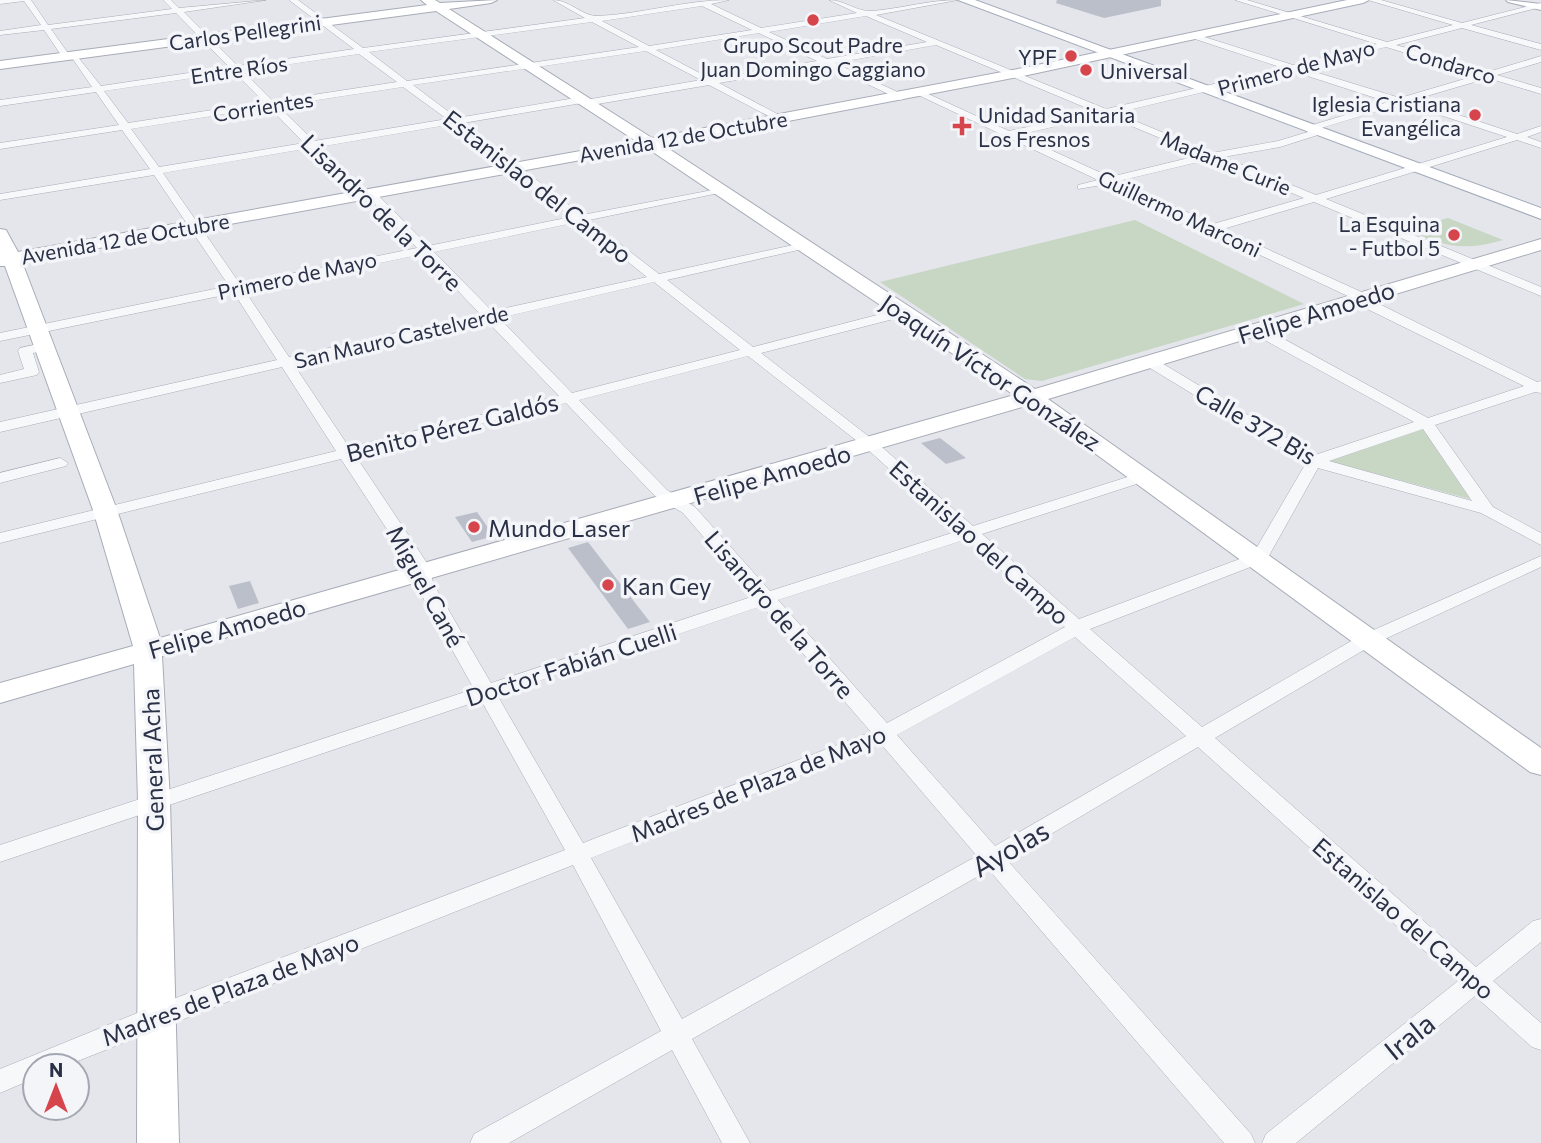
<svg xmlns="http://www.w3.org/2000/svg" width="1541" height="1143" viewBox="0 0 1541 1143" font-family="Commissioner,sans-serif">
<rect width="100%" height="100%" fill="#e4e6ec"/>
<path fill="#c7d7c4" d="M 1448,218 L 1503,240 C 1462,252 1444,246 1404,230 Z
M 1135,220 L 1304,304 L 1042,381 L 1025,379 L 880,282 Z
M 1423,429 L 1470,499 L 1329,461 Z"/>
<path fill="#babfca" d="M 1057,0 L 1161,0 L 1161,6 L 1104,18 L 1056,3 Z
M 940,438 L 966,458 L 946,464 L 921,443 Z
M 477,512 L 494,536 L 472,542 L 455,517 Z
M 588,542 L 650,622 L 628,629 L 568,548 Z
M 250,581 L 259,603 L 238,609 L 229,586 Z"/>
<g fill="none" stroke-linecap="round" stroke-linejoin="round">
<defs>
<path id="street" d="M 0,0 L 31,0 L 48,25 L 172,9 L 163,0 L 171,0 L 179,8 L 266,0 L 184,12 L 238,66 L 354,49 L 289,0 L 298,0 L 363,48 L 585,18 L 553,0 C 570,0 583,17 598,16 C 642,14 685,0 729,0 L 711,4 L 761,28 L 857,13 L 829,0 C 844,0 857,12 871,11 C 900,9 928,0 958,0 L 876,15 L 1106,109 L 1283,68 L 1195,39 L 1198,35 L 1293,65 L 1377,44 L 1235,0 L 1247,0 L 1387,42 L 1453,25 L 1368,0 L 1381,0 L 1462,23 L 1541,3 L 1541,7 L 1471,25 L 1541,44 L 1541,50 L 1462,28 L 1396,45 L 1488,72 L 1541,56 L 1541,62 L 1497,75 L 1541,88 L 1541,94 L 1488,78 L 1413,100 L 1517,134 L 1541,126 L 1541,132 L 1527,137 L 1541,142 L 1541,148 L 1517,140 L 1326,199 L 1541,287 L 1541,296 L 1314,202 L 1223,229 L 1368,295 L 1369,299 L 1537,382 L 1541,381 L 1541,393 L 1535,392 L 1435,425 L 1493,507 L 1541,533 L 1541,545 L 1481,513 L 1318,468 L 1266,561 L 1090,629 L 1202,727 L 1360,636 L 1541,556 L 1541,567 L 1374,644 L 1215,738 L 1476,967 L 1533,921 L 1541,919 L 1541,942 L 1493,981 L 1541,1023 L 1541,1050 L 1532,1047 L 1475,996 L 1296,1143 L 1262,1143 L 1266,1134 L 1458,981 L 1198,747 L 1007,860 L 1251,1134 L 1255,1143 L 1224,1143 L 989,870 L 692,1039 L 750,1143 L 722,1143 L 672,1050 L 509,1143 L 470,1143 L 474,1134 L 661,1031 L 573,865 L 65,1066 L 35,1066 L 35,1078 L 0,1093 L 0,1069 L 147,1009 L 565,850 L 481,700 L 0,862 L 0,845 L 474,689 L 416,585 L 409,563 L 341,459 L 0,543 L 0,533 L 336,451 L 282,367 L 0,432 L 0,422 L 277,360 L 234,293 L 0,341 L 0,333 L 229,286 L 154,175 L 0,200 L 0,194 L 150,169 L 122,130 L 0,149 L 0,143 L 119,125 L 96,92 L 0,106 L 0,100 L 92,87 L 70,55 L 74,52 L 101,86 L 229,67 L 176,13 L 51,29 L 70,56 L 63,58 L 44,30 L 0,35 L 0,31 L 41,25 L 24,1 L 0,4 ZM 702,6 L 752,30 L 649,46 L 602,21 ZM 866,16 L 927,42 L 827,59 L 769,32 ZM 592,22 L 639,47 L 407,81 L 369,52 ZM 759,33 L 817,61 L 711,79 L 656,50 ZM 936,45 L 1096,112 L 1009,131 L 924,92 L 916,94 L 1098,180 L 1078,185 L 1078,189 L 1108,184 L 1352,298 L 1353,302 L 1524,386 L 1428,418 L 1262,327 L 1252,327 L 1252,333 L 1414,422 L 1315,455 L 1155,359 L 1145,359 L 1145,365 L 1306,463 L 1253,554 L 1079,619 L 982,534 L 1149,480 L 1151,477 L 1149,474 L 1137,474 L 973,526 L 876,442 L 761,353 L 909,315 L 909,309 L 904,308 L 753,347 L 667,280 L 807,248 L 807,242 L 659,274 L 589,220 L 719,193 L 724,190 L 723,188 L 582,215 L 463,123 L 582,103 L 586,106 L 709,85 L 780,122 L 783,121 L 783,117 L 719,83 L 825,64 L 901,100 L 906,97 L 904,95 L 835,63 ZM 1386,47 L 1478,75 L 1400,98 L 1302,68 ZM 646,51 L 701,80 L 585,100 L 581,97 L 457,118 L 413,85 ZM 359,54 L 397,82 L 273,101 L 243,71 ZM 1292,71 L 1388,102 L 1306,127 L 1304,129 L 1308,132 L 1278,141 L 1212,153 L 1116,113 ZM 234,72 L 264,102 L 128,123 L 104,91 ZM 403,87 L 447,119 L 314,141 L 278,106 ZM 1401,104 L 1416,107 L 1507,137 L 1316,195 L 1223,157 L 1280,147 L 1321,134 L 1322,132 L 1318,129 ZM 269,107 L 304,143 L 159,167 L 131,129 ZM 1105,115 L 1201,155 L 1110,177 L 1018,135 ZM 453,124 L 571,217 L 428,246 L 378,195 L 361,188 L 319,147 ZM 310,148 L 353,192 L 370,199 L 417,248 L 240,284 L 163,173 ZM 1211,159 L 1304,198 L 1213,224 L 1119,181 ZM 578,222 L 647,277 L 492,311 L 434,252 ZM 423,254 L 480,314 L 289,357 L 245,291 ZM 654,282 L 740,350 L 572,393 L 499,318 ZM 487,321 L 559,396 L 349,447 L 294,365 ZM 748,356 L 866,448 L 958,531 L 770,591 L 695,507 L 667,490 L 579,400 ZM 566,403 L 655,496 L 683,513 L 754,596 L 491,683 L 434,585 L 427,563 L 355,455 ZM 1423,429 L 1472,501 L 1329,461 ZM 967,539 L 1065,627 L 887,723 L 778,600 ZM 762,606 L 871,732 L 583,843 L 497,695 ZM 1075,637 L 1186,736 L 995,846 L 897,735 ZM 881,744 L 977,856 L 682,1019 L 591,858 Z
M 43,343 L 48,344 L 48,350 L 33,353 L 39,372 L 37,375 L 0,383 L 0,375 L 24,369 L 18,351 L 20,348 Z
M 60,458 L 68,463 L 66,466 L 0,483 L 0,473 Z"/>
<path id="secondary" d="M 421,0 L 435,0 L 440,3 L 497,0 L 491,3 L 449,9 L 652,138 L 1023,68 L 1347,0 L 1369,0 L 1363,3 L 1023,76 L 663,145 L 1035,389 L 1541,239 L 1541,250 L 1048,399 L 1541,748 L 1541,775 L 1530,772 L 1029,405 L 162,656 L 170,801 L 179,1143 L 137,1143 L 138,801 L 134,664 L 0,703 L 0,683 L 133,646 L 93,510 L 5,266 L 0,266 L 0,229 L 6,230 L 18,252 L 636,141 L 436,11 L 0,69 L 0,61 L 427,5 ZM 647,148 L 1014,395 L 160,638 L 117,510 L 22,262 Z
M 1506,0 L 1541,4 L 1541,10 L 1508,2 Z"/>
<path id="primary" d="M 958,0 L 975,0 L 1541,208 L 1541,219 Z"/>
</defs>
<use href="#street" stroke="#a8acb7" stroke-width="1"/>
<use href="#secondary" stroke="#a8acb7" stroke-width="2"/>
<use href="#primary" stroke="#a2a9b9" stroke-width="2"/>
<use href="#street" fill="#f7f8fa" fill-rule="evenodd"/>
<use href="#secondary" fill="#fff" fill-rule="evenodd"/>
<use href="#primary" fill="#fff" fill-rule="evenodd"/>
</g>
<g fill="#d6444c" stroke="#f4f5f9" stroke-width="2.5">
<circle cx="813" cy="20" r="7"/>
<circle cx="1071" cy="56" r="7"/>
<circle cx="1086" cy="70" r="7"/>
<circle cx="1475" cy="115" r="7"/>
<path d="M958.5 115.5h7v7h7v7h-7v7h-7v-7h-7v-7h7z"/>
<circle cx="1454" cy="235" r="7"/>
<circle cx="474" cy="527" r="7"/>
<circle cx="608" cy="585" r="7"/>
</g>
<g text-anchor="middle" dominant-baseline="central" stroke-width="7" stroke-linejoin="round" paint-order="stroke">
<g font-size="21" fill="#2a3146" stroke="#f4f5f9">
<text transform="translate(245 32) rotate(-8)">Carlos Pellegrini</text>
<text transform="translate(1451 63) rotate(17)">Condarco</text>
<text transform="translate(1296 67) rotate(-15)">Primero de Mayo</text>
<text transform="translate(239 69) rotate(-8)">Entre Ríos</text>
<text transform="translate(263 106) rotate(-9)">Corrientes</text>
<text transform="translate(683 136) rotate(-10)">Avenida 12 de Octubre</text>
<text transform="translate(1226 162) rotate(22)">Madame Curie</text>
<text transform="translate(1180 213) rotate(25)">Guillermo Marconi</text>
<text transform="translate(125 238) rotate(-10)">Avenida 12 de Octubre</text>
<text transform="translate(297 275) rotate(-12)">Primero de Mayo</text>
<text transform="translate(401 336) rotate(-13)">San Mauro Castelverde</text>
</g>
<g font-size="21" fill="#2a3146" stroke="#f4f5f9" text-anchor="end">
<text x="813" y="44" text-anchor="middle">Grupo Scout Padre<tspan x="813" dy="24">Juan Domingo Caggiano</tspan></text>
<text x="1057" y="56">YPF</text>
<text x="1100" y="70" text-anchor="start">Universal</text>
<text x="1461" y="103">Iglesia Cristiana<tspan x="1461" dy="24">Evangélica</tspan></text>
<text x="978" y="114" text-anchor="start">Unidad Sanitaria<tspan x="978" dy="24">Los Fresnos</tspan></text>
<text x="1440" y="223">La Esquina<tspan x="1440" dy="24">- Futbol 5</tspan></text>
</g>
<g font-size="24" fill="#2a3146" stroke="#f4f5f9">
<text transform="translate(538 186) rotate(38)">Estanislao del Campo</text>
<text transform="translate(382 212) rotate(44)">Lisandro de la Torre</text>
<text transform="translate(1316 312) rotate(-17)">Felipe Amoedo</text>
<text transform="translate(991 372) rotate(34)">Joaquín Víctor González</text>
<text transform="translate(1256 424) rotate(30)">Calle 372 Bis</text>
<text transform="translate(452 427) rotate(-14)">Benito Pérez Galdós</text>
<text transform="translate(772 474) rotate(-16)">Felipe Amoedo</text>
<text transform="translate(980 542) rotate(42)">Estanislao del Campo</text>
<text transform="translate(426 586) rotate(61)">Miguel Cané</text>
<text transform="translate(780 614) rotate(49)">Lisandro de la Torre</text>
<text transform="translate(227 628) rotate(-16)">Felipe Amoedo</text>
<text transform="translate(571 664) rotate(-18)">Doctor Fabián Cuelli</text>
<text transform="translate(152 760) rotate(-92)">General Acha</text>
<text transform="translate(758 783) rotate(-22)">Madres de Plaza de Mayo</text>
<text transform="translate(1404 918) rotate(41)">Estanislao del Campo</text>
<text transform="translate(230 989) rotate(-21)">Madres de Plaza de Mayo</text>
</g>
<g font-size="24" fill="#2a3146" stroke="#f4f5f9" text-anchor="start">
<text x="488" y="527">Mundo Laser</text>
<text x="622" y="585">Kan Gey</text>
</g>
<g font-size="28" fill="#2a3146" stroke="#f4f5f9">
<text transform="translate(1010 848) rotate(-30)">Ayolas</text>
<text transform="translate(1409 1036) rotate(-39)">Irala</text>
</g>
</g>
<g transform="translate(56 1087)"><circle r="33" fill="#f4f5f9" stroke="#a3a7b1" stroke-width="2"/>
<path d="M0-5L12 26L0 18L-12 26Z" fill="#d6444c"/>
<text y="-10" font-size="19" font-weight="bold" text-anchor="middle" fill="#2a3146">N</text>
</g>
</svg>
